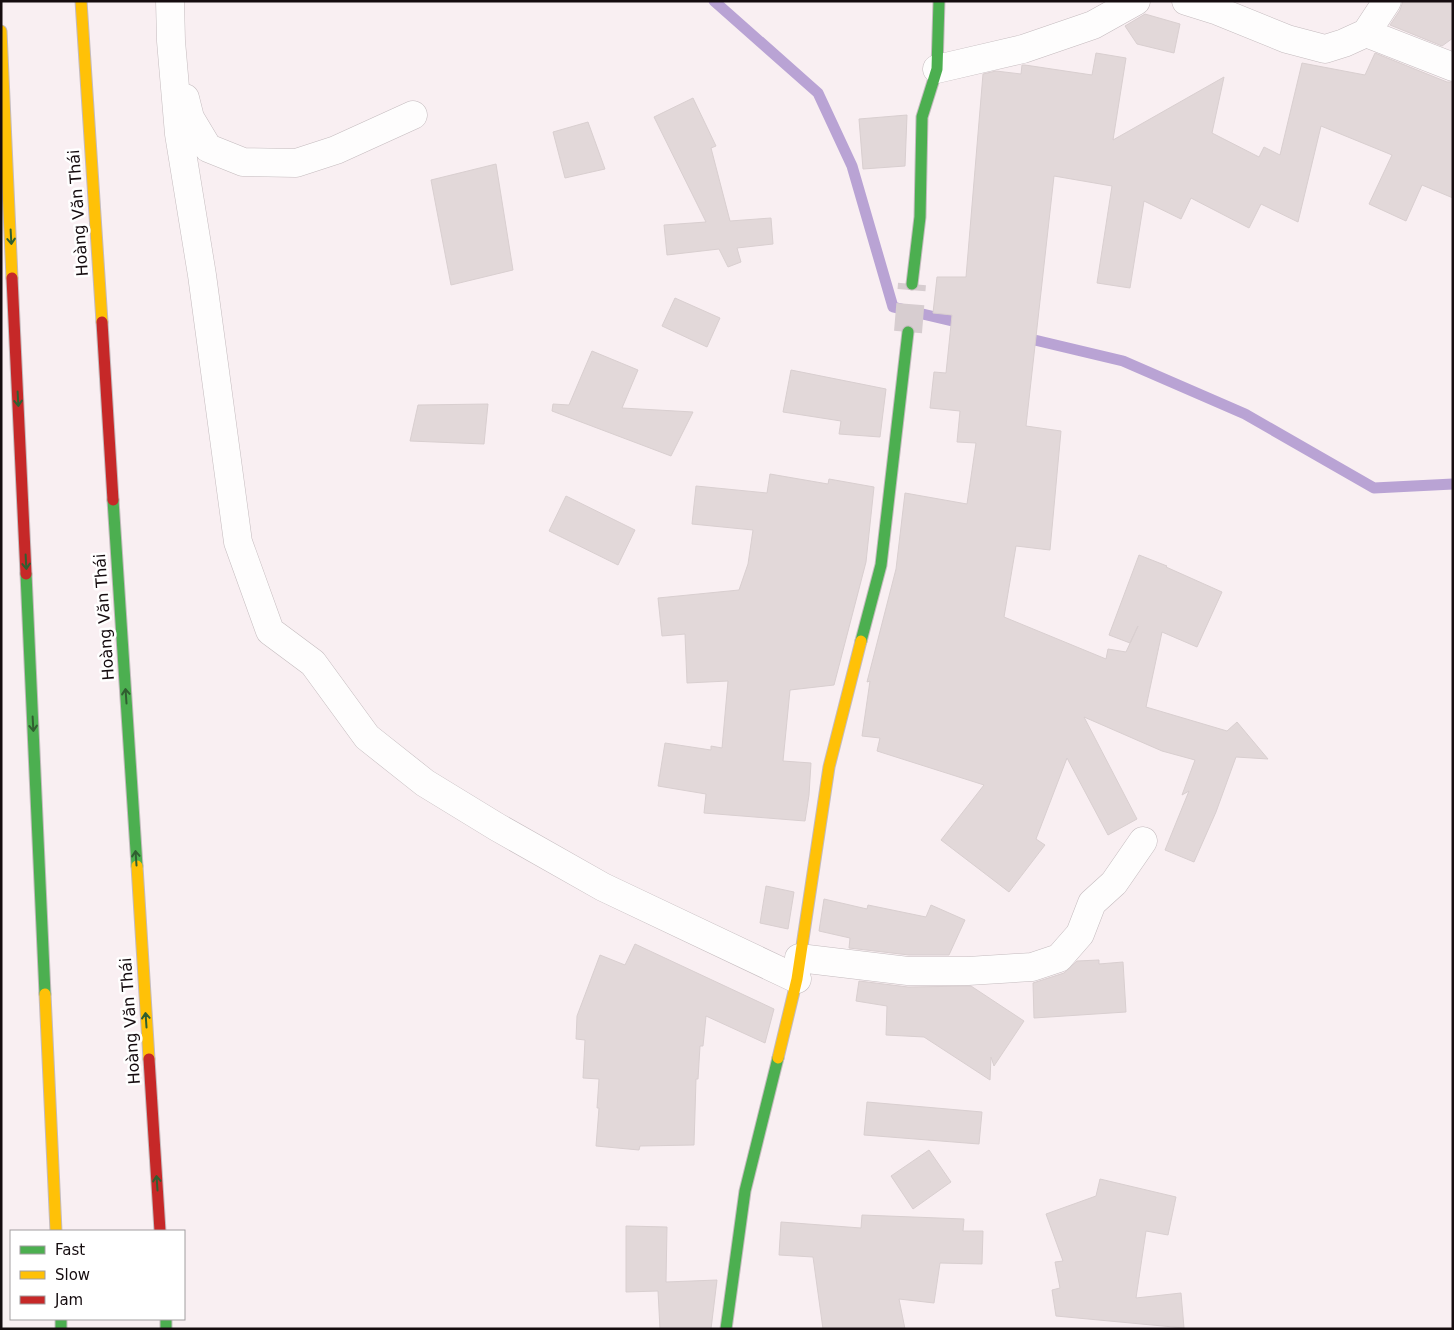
<svg xmlns="http://www.w3.org/2000/svg" width="1454" height="1330" viewBox="0 0 1454 1330" font-family="'DejaVu Sans',sans-serif">
<rect width="100%" height="100%" fill="#f9eff2"/>
<g fill="none" stroke-linecap="round" stroke-linejoin="round">
<path stroke="#b9a3d4" stroke-width="11" d="M 714,1 L 818,93 L 852,166 L 893,307 L 965,324
M 1022,337 L 1123,361 L 1245,414 L 1374,488 L 1453,484"/>
</g>
<path fill="#e2d8d9" stroke="#d9cfd0" d="M 1403,1 L 1453,1 L 1453,38 L 1442,46 L 1390,25 L 1400,10 Z
M 1145,14 L 1180,24 L 1174,53 L 1137,44 L 1125,26 Z
M 1096,53 L 1126,58 L 1113,140 L 1224,77 L 1212,133 L 1259,157 L 1264,147 L 1280,155 L 1302,63 L 1365,75 L 1375,53 L 1447,82 L 1453,82 L 1453,198 L 1422,185 L 1406,221 L 1369,204 L 1392,155 L 1321,126 L 1298,222 L 1261,204 L 1249,228 L 1191,198 L 1181,219 L 1144,201 L 1130,288 L 1097,283 L 1112,186 L 1054,176 L 1026,426 L 1061,431 L 1050,550 L 1016,546 L 1004,617 L 1106,659 L 1108,649 L 1126,652 L 1138,626 L 1130,643 L 1109,635 L 1139,555 L 1167,566 L 1166,567 L 1222,592 L 1197,647 L 1162,632 L 1146,707 L 1227,731 L 1237,722 L 1268,759 L 1236,757 L 1216,812 L 1194,862 L 1165,850 L 1189,791 L 1182,795 L 1195,760 L 1162,751 L 1084,717 L 1137,819 L 1108,835 L 1067,758 L 1036,839 L 1045,845 L 1009,892 L 941,840 L 984,785 L 877,751 L 880,738 L 862,736 L 870,681 L 867,682 L 896,569 L 905,493 L 967,504 L 976,443 L 957,442 L 960,411 L 930,408 L 934,372 L 946,373 L 952,315 L 933,313 L 937,277 L 966,277 L 983,74 L 996,71 L 1021,74 L 1022,65 L 1025,65 L 1092,75 Z
M 693,98 L 716,146 L 711,148 L 730,221 L 771,218 L 773,244 L 737,248 L 741,262 L 728,267 L 719,249 L 667,255 L 664,225 L 706,222 L 654,117 Z
M 907,115 L 905,166 L 863,169 L 859,119 Z
M 588,122 L 605,169 L 565,178 L 553,132 Z
M 496,164 L 513,270 L 451,285 L 431,180 Z
M 675,298 L 720,318 L 707,347 L 662,326 Z
M 592,351 L 638,370 L 622,408 L 693,412 L 671,456 L 552,411 L 553,404 L 569,405 Z
M 791,370 L 886,389 L 880,437 L 839,434 L 841,421 L 783,412 Z
M 488,404 L 484,444 L 410,441 L 418,405 Z
M 770,474 L 828,484 L 829,479 L 874,487 L 866,562 L 834,685 L 790,690 L 783,761 L 811,763 L 809,795 L 805,821 L 704,813 L 706,794 L 658,786 L 665,743 L 711,750 L 711,746 L 722,748 L 728,681 L 687,683 L 685,634 L 662,636 L 658,598 L 739,590 L 748,564 L 753,530 L 692,524 L 696,486 L 767,493 Z
M 566,496 L 635,530 L 618,565 L 549,531 Z
M 766,886 L 794,892 L 788,929 L 760,923 Z
M 824,899 L 867,909 L 868,905 L 926,917 L 931,905 L 965,920 L 949,955 L 909,955 L 849,948 L 850,938 L 819,931 Z
M 635,944 L 774,1009 L 765,1043 L 706,1016 L 703,1046 L 700,1046 L 698,1079 L 696,1079 L 694,1145 L 640,1146 L 639,1150 L 596,1146 L 599,1108 L 597,1108 L 599,1079 L 583,1078 L 585,1040 L 576,1039 L 577,1016 L 600,955 L 625,965 Z
M 1099,960 L 1099,964 L 1123,962 L 1126,1012 L 1034,1018 L 1033,983 L 1064,973 L 1077,961 Z
M 859,981 L 908,987 L 971,986 L 1024,1021 L 994,1066 L 991,1057 L 990,1080 L 924,1037 L 886,1035 L 887,1006 L 856,1001 Z
M 867,1102 L 982,1112 L 979,1144 L 864,1135 Z
M 929,1150 L 951,1182 L 913,1209 L 891,1176 Z
M 1100,1179 L 1176,1197 L 1168,1235 L 1146,1231 L 1136,1298 L 1181,1293 L 1184,1328 L 1056,1316 L 1052,1290 L 1060,1288 L 1055,1262 L 1063,1261 L 1046,1214 L 1096,1196 Z
M 862,1215 L 964,1219 L 963,1231 L 983,1231 L 982,1264 L 940,1263 L 934,1303 L 899,1299 L 905,1329 L 823,1329 L 813,1257 L 779,1255 L 781,1222 L 861,1228 Z
M 626,1226 L 667,1227 L 666,1282 L 717,1280 L 711,1329 L 660,1329 L 658,1291 L 626,1292 Z"/>
<g fill="none" stroke-linecap="round" stroke-linejoin="round">
<path stroke="#d7cdd0" stroke-width="28" stroke-dasharray="28 14" stroke-linecap="butt" d="M 908,332 L 912,284"/>
<defs>
<path id="street" d="M 170,1 L 171,41 L 179,134 L 202,275 L 238,542 L 270,631 L 313,663 L 367,737 L 425,783 L 497,827 L 603,887 L 797,979
M 1186,1 L 1218,11 L 1287,39 L 1325,49 L 1344,43 L 1366,33 L 1387,1
M 1366,33 L 1453,67
M 937,69 L 1023,49 L 1093,25 L 1136,1
M 185,98 L 190,118 L 208,148 L 243,162 L 296,163 L 336,150 L 413,115
M 799,958 L 908,971 L 968,971 L 1032,967 L 1059,958 L 1080,934 L 1092,903 L 1114,883 L 1143,841"/>
<path id="fast" d="M 912,284 L 920,217 L 922,117 L 937,69 L 939,1
M 113,500 L 137,866
M 26,574 L 45,994
M 861,641 L 881,565 L 908,332
M 61,1319 L 61,1329
M 166,1319 L 166,1329
M 726,1329 L 745,1191 L 778,1058"/>
<path id="slow" d="M 81,1 L 102,322
M 1,31 L 12,278
M 137,866 L 149,1059
M 45,994 L 56,1231
M 778,1058 L 797,979 L 829,767 L 861,641"/>
<path id="jam" d="M 12,278 L 26,574
M 102,322 L 113,500
M 149,1059 L 160,1231"/>
</defs>
<use href="#street" stroke="#c4bbbe" stroke-width="29"/>
<use href="#fast" stroke="#c4bbbe" stroke-width="13"/>
<use href="#slow" stroke="#c4bbbe" stroke-width="13"/>
<use href="#jam" stroke="#c4bbbe" stroke-width="13"/>
<use href="#street" stroke="#fefdfd" stroke-width="28"/>
<use href="#fast" stroke="#4caf50" stroke-width="11"/>
<use href="#slow" stroke="#ffc107" stroke-width="11"/>
<use href="#jam" stroke="#c62828" stroke-width="11"/>
</g>
<defs><path id="oneway-shaft" d="M-6 0H5M1.5-3L5.5 0L1.5 3" fill="none" stroke-width="1.6" stroke-linecap="round" stroke-linejoin="round" transform="scale(1.25)"/></defs>
<g stroke="#305e30">
<use href="#oneway-shaft" transform="translate(11 237) rotate(87)"/>
<use href="#oneway-shaft" transform="translate(18 399) rotate(87)"/>
<use href="#oneway-shaft" transform="translate(26 562) rotate(87)"/>
<use href="#oneway-shaft" transform="translate(126 696) rotate(-94)"/>
<use href="#oneway-shaft" transform="translate(33 724) rotate(87)"/>
<use href="#oneway-shaft" transform="translate(136 858) rotate(-94)"/>
<use href="#oneway-shaft" transform="translate(146 1020) rotate(-94)"/>
<use href="#oneway-shaft" transform="translate(157 1183) rotate(-94)"/>
</g>
<g text-anchor="middle" dominant-baseline="central" stroke-width="5" stroke-linejoin="round" paint-order="stroke">
<g font-size="16" fill="#150c0f" stroke="#fff">
<text transform="translate(78 213) rotate(-94)">Hoàng Văn Thái</text>
<text transform="translate(104 617) rotate(-94)">Hoàng Văn Thái</text>
<text transform="translate(130 1021) rotate(-94)">Hoàng Văn Thái</text>
</g>
</g>
<rect width="1454" height="1330" fill="none" stroke="#150c0f" stroke-width="5"/>
<rect x="10" y="1230" width="175" height="90" fill="#ffffff" stroke="#a19e9f"/>
<rect x="20" y="1246" width="25" height="8" fill="#4caf50" stroke="#a19e9f"/>
<text x="55" y="1255" font-size="15" fill="#150c0f">Fast</text>
<rect x="20" y="1271" width="25" height="8" fill="#ffc107" stroke="#a19e9f"/>
<text x="55" y="1280" font-size="15" fill="#150c0f">Slow</text>
<rect x="20" y="1296" width="25" height="8" fill="#c62828" stroke="#a19e9f"/>
<text x="55" y="1305" font-size="15" fill="#150c0f">Jam</text>
</svg>
